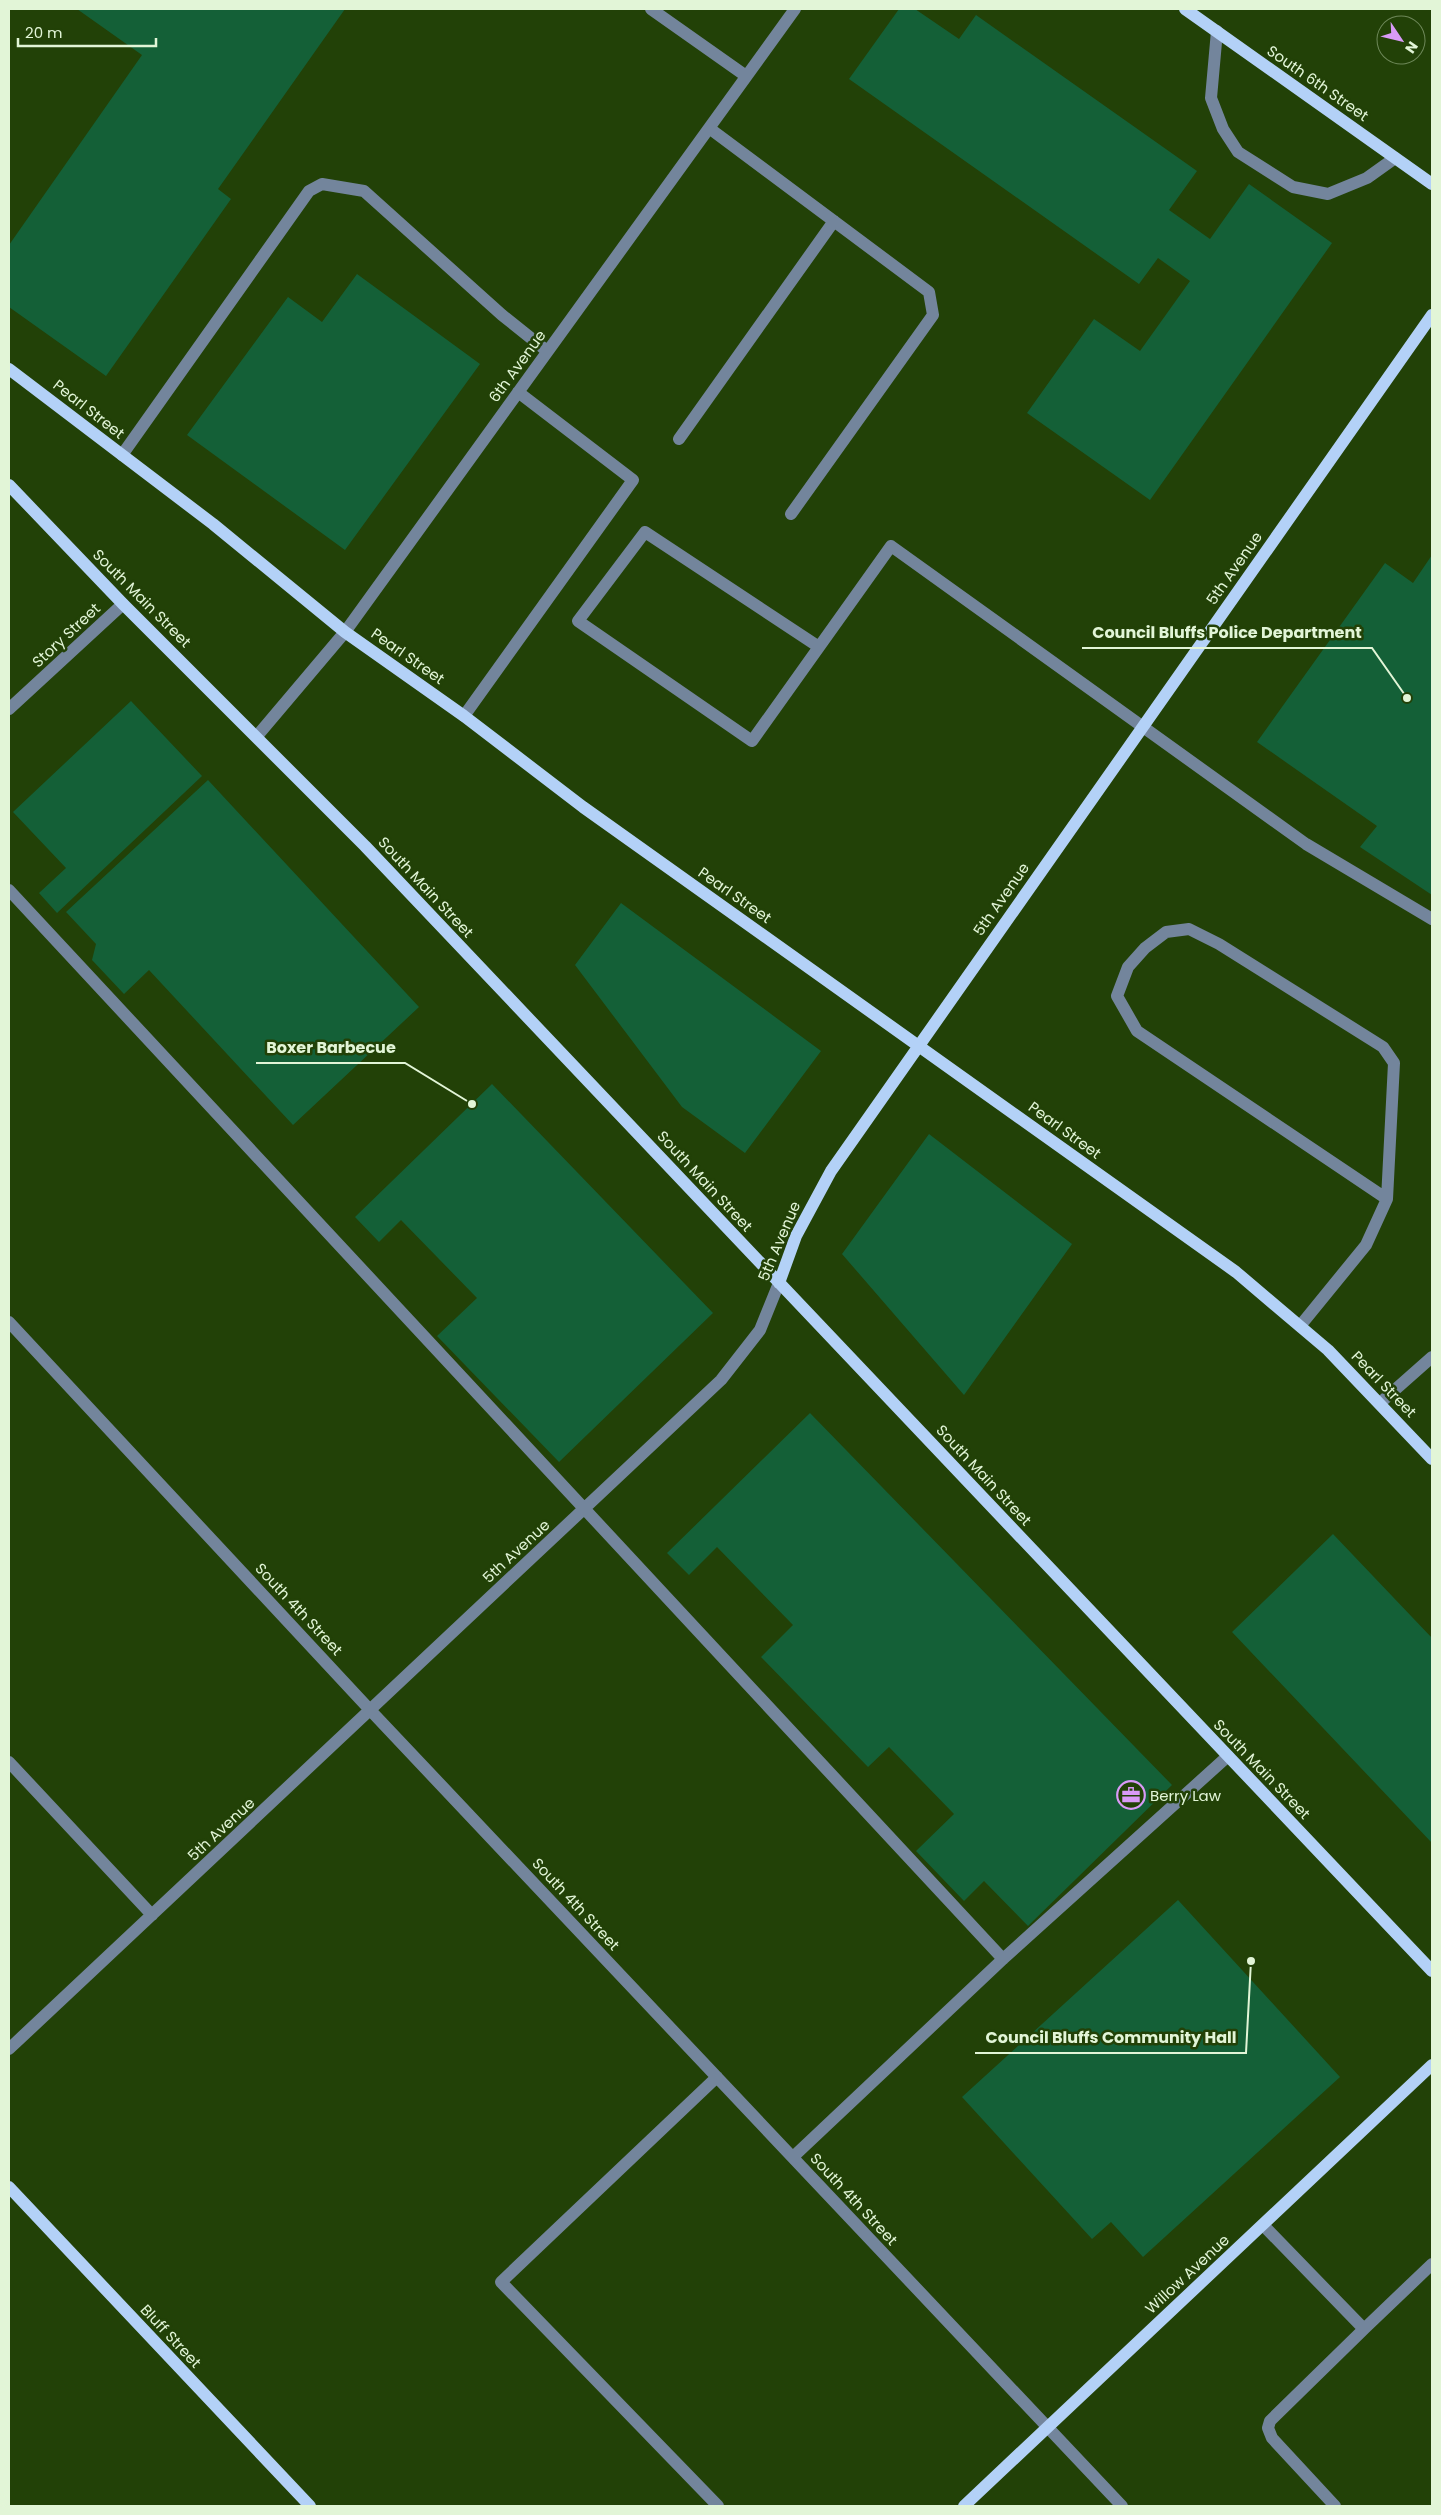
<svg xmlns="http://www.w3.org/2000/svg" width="1441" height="2515" viewBox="0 0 1441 2515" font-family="Poppins,sans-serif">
<rect width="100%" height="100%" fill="#224107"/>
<path fill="#146037" d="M 77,9 L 345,9 L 218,189 L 231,199 L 106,376 L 9,307 L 9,245 L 142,55 Z
M 899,9 L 915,9 L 959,39 L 976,15 L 1197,171 L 1169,210 L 1210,239 L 1249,184 L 1332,243 L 1150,500 L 1027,413 L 1094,319 L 1140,351 L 1190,281 L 1158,258 L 1139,284 L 849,79 Z
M 357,274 L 480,364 L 345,550 L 187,435 L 288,297 L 322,322 Z
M 1432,555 L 1432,895 L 1360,847 L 1377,826 L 1257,742 L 1385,563 L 1413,583 Z
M 131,701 L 202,776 L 57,913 L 39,893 L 66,868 L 13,812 Z
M 208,780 L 419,1007 L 293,1125 L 149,970 L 124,994 L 92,960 L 96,944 L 66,912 Z
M 621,903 L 821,1051 L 745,1153 L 682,1107 L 575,965 Z
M 492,1084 L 713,1313 L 559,1462 L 437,1336 L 477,1298 L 401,1220 L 379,1242 L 355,1217 Z
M 929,1134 L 1072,1244 L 964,1395 L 842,1254 Z
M 810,1413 L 1172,1785 L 1028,1926 L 984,1881 L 964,1901 L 916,1851 L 954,1814 L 889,1747 L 868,1767 L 761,1657 L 793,1625 L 717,1547 L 689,1575 L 667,1553 Z
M 1333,1534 L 1432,1638 L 1432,1843 L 1232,1632 Z
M 1178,1900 L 1340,2077 L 1143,2257 L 1111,2222 L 1092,2239 L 962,2097 Z"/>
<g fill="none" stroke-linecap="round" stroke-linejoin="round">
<path stroke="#73859c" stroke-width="12" d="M 651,9 L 746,76
M 1217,31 L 1211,98 L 1223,129 L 1238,152 L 1293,187 L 1328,194 L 1367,178 L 1395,158
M 709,128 L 929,292 L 933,315 L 791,514
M 679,439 L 834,221
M 122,455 L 309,191 L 322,184 L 364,191 L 502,315 L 547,351
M 819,647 L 645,532 L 578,621 L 752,741 L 891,546 L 1306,844 L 1432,919
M 9,709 L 123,604
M 464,716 L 633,480 L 518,392
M 257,736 L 345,632 L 795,9
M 9,890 L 1003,1959
M 9,1322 L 371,1711 L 1122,2506
M 1300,1326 L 1366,1245 L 1387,1199 L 1394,1063 L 1383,1047 L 1219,944 L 1189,929 L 1166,932 L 1145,948 L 1128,967 L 1117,996 L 1137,1031 L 1387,1199
M 1380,1403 L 1432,1357
M 9,1762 L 152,1915
M 9,2049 L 721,1380 L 760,1330 L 779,1283
M 717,2077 L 501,2282 L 718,2506
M 793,2157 L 1003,1959 L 1228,1756
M 1263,2225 L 1364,2329 L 1432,2264
M 1335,2506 L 1272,2438 L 1268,2428 L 1270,2421 L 1364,2329"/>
<path stroke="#b3d1f7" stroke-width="12" d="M 1185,9 L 1432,184
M 9,369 L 213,524 L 345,632 L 464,716 L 583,807 L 1236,1272 L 1328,1350 L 1432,1459
M 9,485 L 123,604 L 365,846 L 1432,1971
M 779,1283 L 796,1236 L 831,1171 L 1432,315
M 9,2187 L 310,2506
M 964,2506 L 1432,2065"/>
</g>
<defs>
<symbol id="office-ring" viewBox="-11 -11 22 22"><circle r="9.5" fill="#224107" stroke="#d99af7" stroke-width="1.5"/><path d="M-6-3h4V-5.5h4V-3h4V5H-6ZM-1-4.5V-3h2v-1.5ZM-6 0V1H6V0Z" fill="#d99af7"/></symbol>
</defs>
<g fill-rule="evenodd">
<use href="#office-ring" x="1115" y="1779" width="32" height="32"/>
</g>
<g text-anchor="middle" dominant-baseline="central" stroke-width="5" stroke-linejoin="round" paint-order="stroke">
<g font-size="15" fill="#e2f5d7" stroke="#224107">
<text transform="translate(1318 83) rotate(35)">South 6th Street</text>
<text transform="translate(517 366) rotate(-54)">6th Avenue</text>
<text transform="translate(89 409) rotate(38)">Pearl Street</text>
<text transform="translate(1234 568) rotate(-55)">5th Avenue</text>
<text transform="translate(142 598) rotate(45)">South Main Street</text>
<text transform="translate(66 635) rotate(-43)">Story Street</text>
<text transform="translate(408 656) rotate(35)">Pearl Street</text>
<text transform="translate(426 887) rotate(47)">South Main Street</text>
<text transform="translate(735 895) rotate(35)">Pearl Street</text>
<text transform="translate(1001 899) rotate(-55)">5th Avenue</text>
<text transform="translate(1065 1130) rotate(36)">Pearl Street</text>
<text transform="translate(705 1181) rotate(47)">South Main Street</text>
<text transform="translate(779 1241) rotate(-67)">5th Avenue</text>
<text transform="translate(1384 1384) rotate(46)">Pearl Street</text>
<text transform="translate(984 1475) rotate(47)">South Main Street</text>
<text transform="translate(516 1551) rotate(-43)">5th Avenue</text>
<text transform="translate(299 1609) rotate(47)">South 4th Street</text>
<text transform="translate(1262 1769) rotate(46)">South Main Street</text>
<text transform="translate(221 1829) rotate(-43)">5th Avenue</text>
<text transform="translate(576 1904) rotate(47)">South 4th Street</text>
<text transform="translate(854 2199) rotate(47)">South 4th Street</text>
<text transform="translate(1187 2274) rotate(-43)">Willow Avenue</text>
<text transform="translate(171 2336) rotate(47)">Bluff Street</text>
</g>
<g font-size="15" fill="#e2f5d7" stroke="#224107" text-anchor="start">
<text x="1150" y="1795">Berry Law</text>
</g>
</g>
<path fill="none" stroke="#e2f5d7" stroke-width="2" d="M1407 698L1372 648H1082M472 1104L405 1063H256M1251 1961L1246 2053H975"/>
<g fill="#e2f5d7" stroke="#224107" stroke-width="2">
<circle cx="1407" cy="698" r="5"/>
<circle cx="472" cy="1104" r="5"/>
<circle cx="1251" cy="1961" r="5"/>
</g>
<g font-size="16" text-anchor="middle" font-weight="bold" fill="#e2f5d7" stroke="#224107" stroke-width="5" stroke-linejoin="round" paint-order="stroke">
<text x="1227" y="638">Council Bluffs Police Department</text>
<text x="331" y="1053">Boxer Barbecue</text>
<text x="1111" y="2043">Council Bluffs Community Hall</text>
</g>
<rect width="1441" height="2515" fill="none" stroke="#e2f5d7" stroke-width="20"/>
<g transform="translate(1401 40) rotate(125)"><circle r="24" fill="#224107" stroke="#6f895a"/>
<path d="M0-4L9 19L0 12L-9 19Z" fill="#d99af7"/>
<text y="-8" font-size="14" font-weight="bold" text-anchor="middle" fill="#e2f5d7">N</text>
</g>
<path d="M18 38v8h138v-8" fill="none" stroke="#e2f5d7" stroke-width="2.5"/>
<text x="25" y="38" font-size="15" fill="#e2f5d7" stroke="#224107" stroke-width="4" paint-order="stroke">20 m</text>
</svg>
